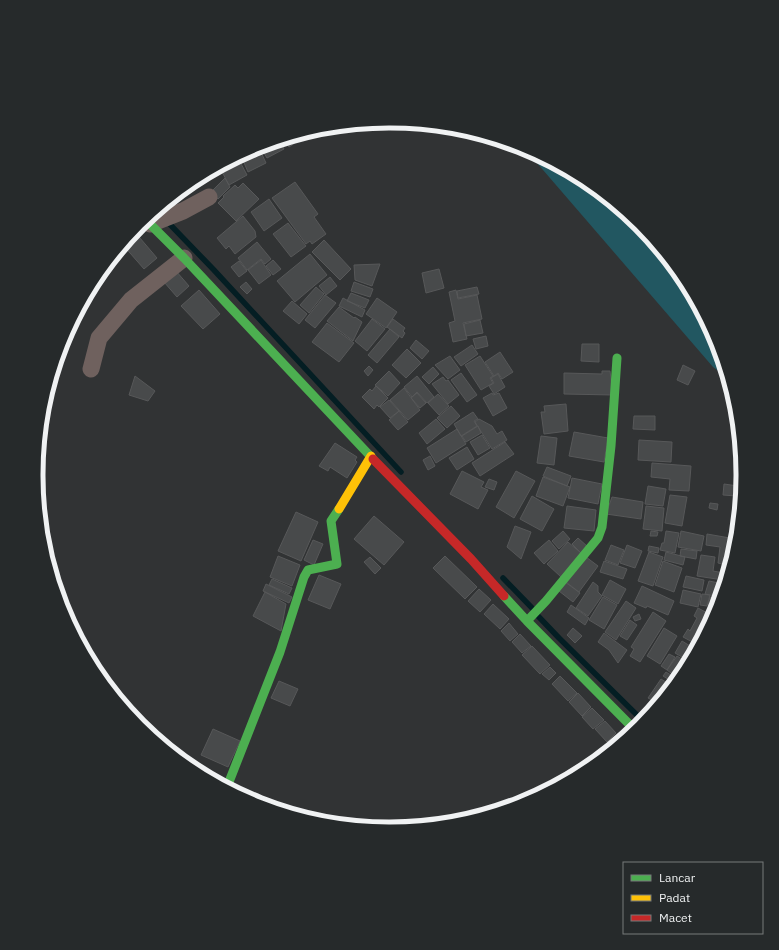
<svg xmlns="http://www.w3.org/2000/svg" width="779" height="950" viewBox="0 0 779 950" font-family="'IBM Plex Sans',sans-serif">
<rect width="100%" height="100%" fill="#313334"/>
<path fill="#225761" d="M 484,136 L 525,149 L 586,181 L 640,225 L 684,279 L 716,340 L 728,378 L 713,367 L 537,163 Z"/>
<g fill="none" stroke-linecap="round" stroke-linejoin="round">
<path stroke="#041e23" stroke-width="5.5" d="M 157,211 L 213,269 L 401,472
M 503,578 L 533,609
M 538,616 L 559,638 L 643,721"/>
</g>
<path fill="#484a4b" stroke="#575859" d="M 314,130 L 289,147 L 284,139 Z
M 280,141 L 284,149 L 267,158 L 261,148 Z
M 260,150 L 266,163 L 248,172 L 242,158 Z
M 238,158 L 247,175 L 229,185 L 220,168 Z
M 203,176 L 203,177 L 189,185 L 193,181 Z
M 225,178 L 230,187 L 218,199 L 211,192 Z
M 295,182 L 318,214 L 314,217 L 326,234 L 312,244 L 310,241 L 306,244 L 272,198 Z
M 243,183 L 259,199 L 236,221 L 218,203 L 224,197 L 223,196 L 235,185 L 238,188 Z
M 269,199 L 282,218 L 264,231 L 251,212 Z
M 243,216 L 255,231 L 256,237 L 235,254 L 229,246 L 226,249 L 217,238 Z
M 288,223 L 306,246 L 291,257 L 273,234 Z
M 134,231 L 157,258 L 144,269 L 123,245 Z
M 324,240 L 351,269 L 340,280 L 312,252 Z
M 257,242 L 271,259 L 265,264 L 261,259 L 247,270 L 238,258 Z
M 310,254 L 327,275 L 295,302 L 277,281 Z
M 261,260 L 271,275 L 259,284 L 248,270 Z
M 273,260 L 281,269 L 273,275 L 266,266 Z
M 239,261 L 247,271 L 239,277 L 231,267 Z
M 380,264 L 372,286 L 355,280 L 354,265 Z
M 439,269 L 444,288 L 426,293 L 422,273 Z
M 176,271 L 189,286 L 177,297 L 164,282 Z
M 330,277 L 337,286 L 326,295 L 319,286 Z
M 246,282 L 252,289 L 247,294 L 240,287 Z
M 354,282 L 373,289 L 370,297 L 351,291 Z
M 316,287 L 324,294 L 309,313 L 300,305 Z
M 477,287 L 479,294 L 458,298 L 457,291 Z
M 199,290 L 220,314 L 203,329 L 181,306 Z
M 456,290 L 458,299 L 477,295 L 482,319 L 463,323 L 467,339 L 453,342 L 449,323 L 455,321 L 449,292 Z
M 351,293 L 369,300 L 365,308 L 347,301 Z
M 325,295 L 336,303 L 315,328 L 305,320 Z
M 343,298 L 365,310 L 362,317 L 339,306 Z
M 377,298 L 397,312 L 386,328 L 366,314 Z
M 292,301 L 307,314 L 299,324 L 283,311 Z
M 339,307 L 354,318 L 355,317 L 362,322 L 353,341 L 327,321 Z
M 372,319 L 385,329 L 367,351 L 355,341 Z
M 393,319 L 405,328 L 403,331 L 405,333 L 402,338 L 387,327 Z
M 480,320 L 483,333 L 466,336 L 464,324 Z
M 327,323 L 354,343 L 339,362 L 312,342 Z
M 390,329 L 399,337 L 377,363 L 368,355 Z
M 486,336 L 488,346 L 476,349 L 473,339 Z
M 416,340 L 429,351 L 422,359 L 410,348 Z
M 582,344 L 599,344 L 599,362 L 581,361 Z
M 472,345 L 478,354 L 461,366 L 454,357 Z
M 407,349 L 421,363 L 406,378 L 392,365 Z
M 500,352 L 513,372 L 502,379 L 498,373 L 494,376 L 485,362 Z
M 450,356 L 460,370 L 448,379 L 435,365 Z
M 480,356 L 493,376 L 490,378 L 493,383 L 481,390 L 465,365 Z
M 683,365 L 695,371 L 688,385 L 677,380 Z
M 369,366 L 373,370 L 368,376 L 364,371 Z
M 433,367 L 439,374 L 429,384 L 422,377 Z
M 389,371 L 400,383 L 388,396 L 375,385 Z
M 602,371 L 610,371 L 613,395 L 564,394 L 564,373 L 602,374 Z
M 461,373 L 477,395 L 467,402 L 451,380 Z
M 498,374 L 505,387 L 494,394 L 489,386 L 494,383 L 491,378 Z
M 135,376 L 155,391 L 148,401 L 129,395 Z
M 417,376 L 434,397 L 427,403 L 417,392 L 412,397 L 404,387 Z
M 443,377 L 446,381 L 448,380 L 459,395 L 448,404 L 432,384 Z
M 376,386 L 388,398 L 379,407 L 377,405 L 374,409 L 362,397 L 370,389 L 372,391 Z
M 404,388 L 420,410 L 408,420 L 390,400 Z
M 417,393 L 426,403 L 420,408 L 411,398 Z
M 492,393 L 493,395 L 499,393 L 507,408 L 493,416 L 483,398 Z
M 438,394 L 449,406 L 439,415 L 428,403 Z
M 389,400 L 399,411 L 390,418 L 380,407 Z
M 566,404 L 568,431 L 544,434 L 541,412 L 545,412 L 544,406 Z
M 451,406 L 460,416 L 447,428 L 437,418 Z
M 399,411 L 408,422 L 398,430 L 389,420 Z
M 473,412 L 478,419 L 474,421 L 477,426 L 461,436 L 454,424 Z
M 634,416 L 655,416 L 655,430 L 633,429 Z
M 436,419 L 445,429 L 427,444 L 419,433 Z
M 479,419 L 492,426 L 497,434 L 502,431 L 507,440 L 492,449 L 475,422 Z
M 478,426 L 481,433 L 466,442 L 462,436 Z
M 457,429 L 466,444 L 436,463 L 427,448 Z
M 574,432 L 608,438 L 604,462 L 569,456 Z
M 482,435 L 490,448 L 478,455 L 470,442 Z
M 541,436 L 557,438 L 554,465 L 537,463 Z
M 639,440 L 672,442 L 671,462 L 638,460 Z
M 505,442 L 514,454 L 480,476 L 472,463 Z
M 335,443 L 357,457 L 355,460 L 357,462 L 347,478 L 330,467 L 328,471 L 319,466 Z
M 467,447 L 474,459 L 457,470 L 449,458 Z
M 430,456 L 435,466 L 428,470 L 423,460 Z
M 652,463 L 691,466 L 689,491 L 669,490 L 670,479 L 651,477 Z
M 547,467 L 571,476 L 567,486 L 543,476 Z
M 462,471 L 484,482 L 481,487 L 488,490 L 478,509 L 450,494 Z
M 516,471 L 535,481 L 514,518 L 496,507 Z
M 543,477 L 570,487 L 563,506 L 536,496 Z
M 572,478 L 602,484 L 598,504 L 568,498 Z
M 489,479 L 497,482 L 494,490 L 485,487 Z
M 724,484 L 738,486 L 736,496 L 723,495 Z
M 648,486 L 666,489 L 663,506 L 645,504 Z
M 670,495 L 687,497 L 682,526 L 665,523 Z
M 532,496 L 554,509 L 542,531 L 520,519 Z
M 612,497 L 643,502 L 641,519 L 606,514 Z
M 710,503 L 718,504 L 717,510 L 709,508 Z
M 567,506 L 596,510 L 594,531 L 564,528 Z
M 646,506 L 664,508 L 662,531 L 643,529 Z
M 296,512 L 318,522 L 301,561 L 278,551 Z
M 374,516 L 404,542 L 384,565 L 354,539 Z
M 515,526 L 531,532 L 521,559 L 507,547 Z
M 563,531 L 570,539 L 559,549 L 552,541 Z
M 651,531 L 658,532 L 657,536 L 650,536 Z
M 666,531 L 679,533 L 675,553 L 660,550 L 662,543 L 664,543 Z
M 681,531 L 704,536 L 701,551 L 678,547 Z
M 707,534 L 730,538 L 726,565 L 718,563 L 720,547 L 706,545 Z
M 578,538 L 588,547 L 581,553 L 572,544 Z
M 313,540 L 323,544 L 314,565 L 304,560 Z
M 549,540 L 558,551 L 544,564 L 534,553 Z
M 568,542 L 582,554 L 561,577 L 547,564 Z
M 611,545 L 624,550 L 618,565 L 605,560 Z
M 627,545 L 642,551 L 635,568 L 620,563 Z
M 649,546 L 659,548 L 658,553 L 648,551 Z
M 681,549 L 697,551 L 696,559 L 680,556 Z
M 649,552 L 663,557 L 653,586 L 638,581 Z
M 666,552 L 685,557 L 683,565 L 664,560 Z
M 701,555 L 715,557 L 713,571 L 724,573 L 723,580 L 697,576 Z
M 278,556 L 300,565 L 292,586 L 270,577 Z
M 445,556 L 477,587 L 465,599 L 433,568 Z
M 370,557 L 381,568 L 375,574 L 364,562 Z
M 586,557 L 598,566 L 579,592 L 566,582 Z
M 604,561 L 627,569 L 623,579 L 600,572 Z
M 663,561 L 682,568 L 674,592 L 655,585 Z
M 319,575 L 341,584 L 330,609 L 308,600 Z
M 686,576 L 704,580 L 702,591 L 683,587 Z
M 272,579 L 292,588 L 289,594 L 269,585 Z
M 610,580 L 626,589 L 618,604 L 602,595 Z
M 709,581 L 724,584 L 720,597 L 705,594 Z
M 565,582 L 580,593 L 573,602 L 559,591 Z
M 593,582 L 598,586 L 598,592 L 602,596 L 588,616 L 576,608 Z
M 266,584 L 292,597 L 289,603 L 263,591 Z
M 642,586 L 674,601 L 668,615 L 647,606 L 646,608 L 634,603 Z
M 479,589 L 491,600 L 480,612 L 468,601 Z
M 683,590 L 701,594 L 698,607 L 680,603 Z
M 265,592 L 286,604 L 281,631 L 253,616 Z
M 702,594 L 710,595 L 707,606 L 700,605 Z
M 603,597 L 617,605 L 604,629 L 589,620 Z
M 710,597 L 719,599 L 717,607 L 708,605 Z
M 626,601 L 636,608 L 616,640 L 605,632 Z
M 493,604 L 509,619 L 500,629 L 484,614 Z
M 571,605 L 589,618 L 585,625 L 567,612 Z
M 698,608 L 713,616 L 698,645 L 683,637 L 688,629 L 690,631 L 697,618 L 694,616 Z
M 653,612 L 666,621 L 640,662 L 630,656 L 634,649 L 631,647 Z
M 639,614 L 641,619 L 635,621 L 633,617 Z
M 630,620 L 637,625 L 627,640 L 620,636 Z
M 509,623 L 518,634 L 510,641 L 501,631 Z
M 573,628 L 582,636 L 575,643 L 567,635 Z
M 664,628 L 677,636 L 660,664 L 647,656 Z
M 604,633 L 627,650 L 618,663 L 609,650 L 598,642 Z
M 520,634 L 531,646 L 522,653 L 512,642 Z
M 682,641 L 695,649 L 689,661 L 675,653 Z
M 532,646 L 550,665 L 540,674 L 522,655 Z
M 669,654 L 675,657 L 667,670 L 661,666 Z
M 677,656 L 688,663 L 678,678 L 667,670 Z
M 550,667 L 556,673 L 549,680 L 542,674 Z
M 666,672 L 677,679 L 674,683 L 663,676 Z
M 560,676 L 577,693 L 568,701 L 552,684 Z
M 661,679 L 672,686 L 657,703 L 648,698 Z
M 279,681 L 298,689 L 290,706 L 271,698 Z
M 578,693 L 591,707 L 582,716 L 569,702 Z
M 592,708 L 604,720 L 593,729 L 582,717 Z
M 605,721 L 616,733 L 607,742 L 595,729 Z
M 213,729 L 240,741 L 228,767 L 201,755 Z
M 618,734 L 623,739 L 614,745 L 611,742 Z"/>
<g fill="none" stroke-linecap="round" stroke-linejoin="round">
<path stroke="#6f615e" stroke-width="17" d="M 150,224 L 183,211 L 209,197
M 91,369 L 99,338 L 131,300 L 184,258"/>
<path stroke="#4caf50" stroke-width="9" d="M 146,220 L 184,258 L 373,459
M 504,596 L 527,621 L 634,729
M 527,621 L 546,601 L 598,538 L 602,527 L 611,446 L 617,358
M 227,787 L 280,652 L 304,577 L 308,570 L 337,564 L 331,521 L 339,509"/>
<path stroke="#ffc107" stroke-width="9" d="M 339,509 L 371,456"/>
<path stroke="#c62828" stroke-width="9" d="M 373,459 L 471,559 L 504,596"/>
</g>
<path d="M0 0H779V950H0ZM389 128H390A346 346 0 0 1 736 474V476A346 346 0 0 1 390 822H389A346 346 0 0 1 43 476V474A346 346 0 0 1 389 128Z" fill="#262a2b" fill-rule="evenodd"/>
<path fill="none" stroke="#f0f2f3" stroke-width="5" d="M389 128H390A346 346 0 0 1 736 474V476A346 346 0 0 1 390 822H389A346 346 0 0 1 43 476V474A346 346 0 0 1 389 128Z"/>
<rect x="623" y="862" width="140" height="72" fill="#262a2b" stroke="#777a7b"/>
<rect x="631" y="875" width="20" height="6" fill="#4caf50" stroke="#777a7b"/>
<text x="659" y="882" font-size="12" fill="#f0f2f3">Lancar</text>
<rect x="631" y="895" width="20" height="6" fill="#ffc107" stroke="#777a7b"/>
<text x="659" y="902" font-size="12" fill="#f0f2f3">Padat</text>
<rect x="631" y="915" width="20" height="6" fill="#c62828" stroke="#777a7b"/>
<text x="659" y="922" font-size="12" fill="#f0f2f3">Macet</text>
</svg>
